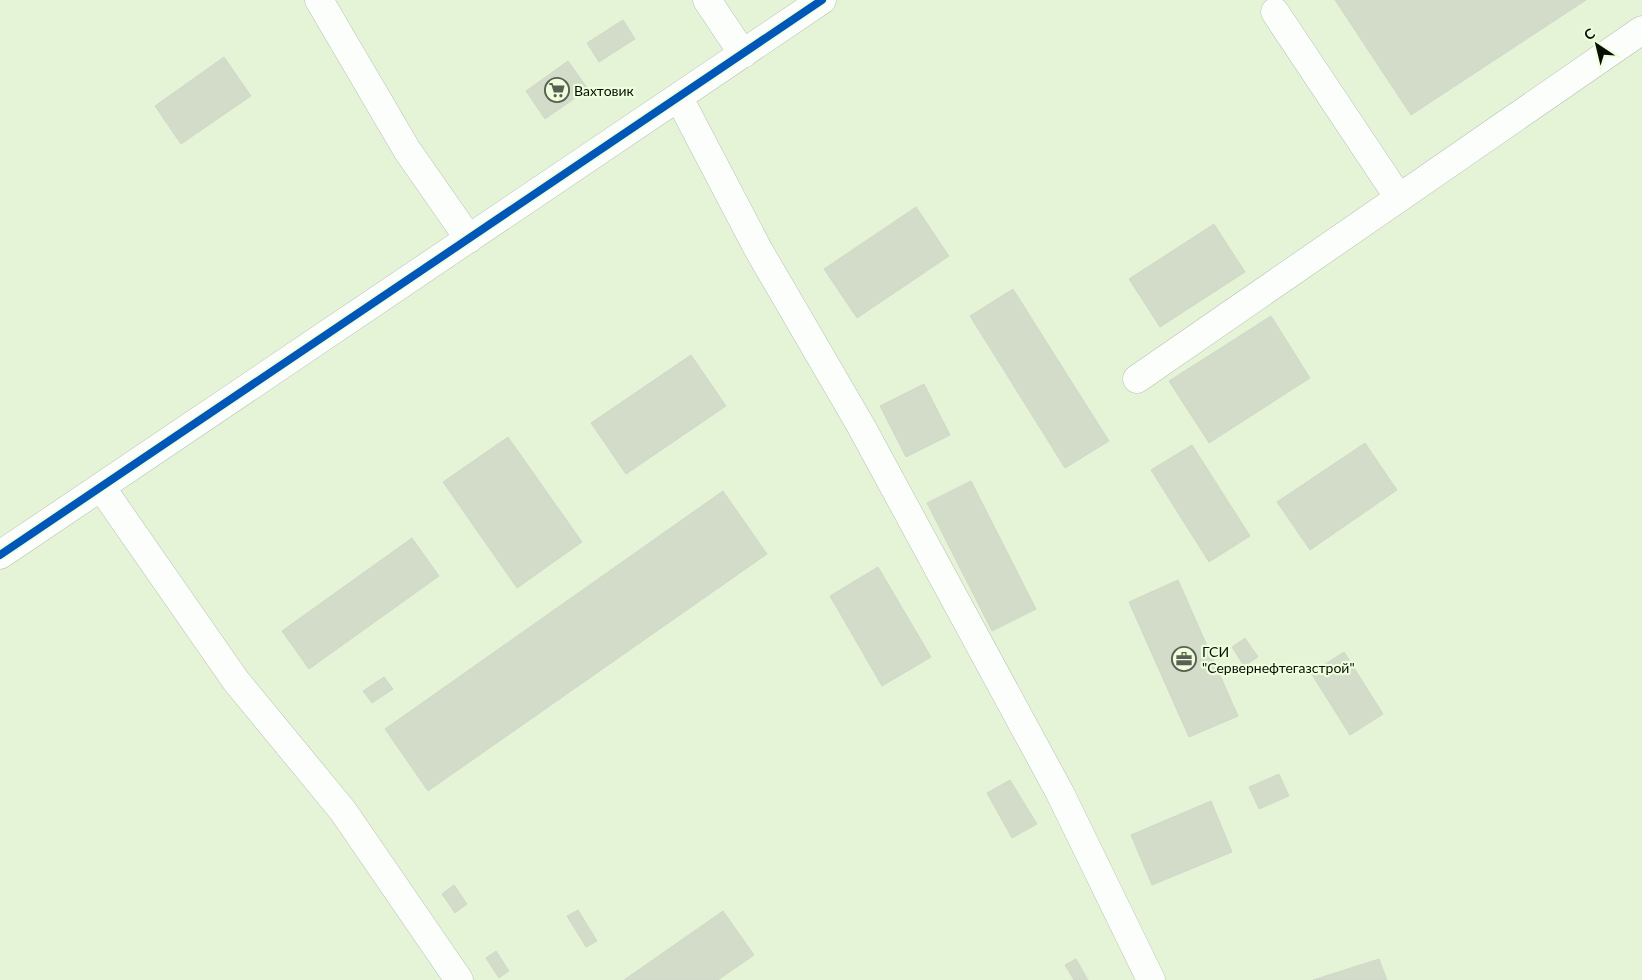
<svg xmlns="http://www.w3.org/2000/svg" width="1642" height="980" viewBox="0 0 1642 980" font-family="Lato,sans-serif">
<rect width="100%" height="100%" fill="#edf6e5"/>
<path fill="#e5f4d7" d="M 0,0 L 1642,0 L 1642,980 L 0,980 Z"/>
<path fill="#d2dcc9" stroke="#d1d8cb" d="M 1335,0 L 1586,0 L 1411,115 Z
M 623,20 L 635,39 L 599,62 L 587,43 Z
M 224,57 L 251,96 L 181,144 L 155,106 Z
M 568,61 L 588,89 L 545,119 L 526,91 Z
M 916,207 L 949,256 L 857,318 L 824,269 Z
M 1214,224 L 1245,272 L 1160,327 L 1129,279 Z
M 1013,289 L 1109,441 L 1065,468 L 970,316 Z
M 1271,316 L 1310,378 L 1209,443 L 1169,381 Z
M 691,355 L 726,406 L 626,474 L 591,423 Z
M 924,384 L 950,435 L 906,457 L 880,406 Z
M 508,437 L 582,542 L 517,588 L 443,482 Z
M 1365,443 L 1397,490 L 1310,550 L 1277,502 Z
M 1192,445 L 1250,536 L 1209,562 L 1151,470 Z
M 971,481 L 1036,609 L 992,631 L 927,503 Z
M 723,491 L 767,554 L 428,791 L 385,729 Z
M 412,538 L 439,576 L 309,669 L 282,631 Z
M 878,567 L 931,657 L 882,686 L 830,596 Z
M 1178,580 L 1238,716 L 1189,737 L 1129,602 Z
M 1245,638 L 1258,657 L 1244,666 L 1232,647 Z
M 1344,652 L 1383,714 L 1350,735 L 1311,673 Z
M 384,677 L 393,689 L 372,703 L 363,691 Z
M 1279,774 L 1289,796 L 1259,809 L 1249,787 Z
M 1010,780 L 1037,824 L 1012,838 L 987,793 Z
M 1211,801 L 1232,852 L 1152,885 L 1131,835 Z
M 454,885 L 467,904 L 455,913 L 442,894 Z
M 578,910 L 597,941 L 586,947 L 567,916 Z
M 723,911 L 754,955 L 718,980 L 624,980 Z
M 496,951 L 509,971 L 499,978 L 486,958 Z
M 1076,959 L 1088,980 L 1074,980 L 1065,965 Z
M 1379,959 L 1387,980 L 1313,980 Z"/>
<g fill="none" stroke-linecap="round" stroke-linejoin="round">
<defs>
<path id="minor" d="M 319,0 L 407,150 L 469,239
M 707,0 L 743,54
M 1275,12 L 1399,198
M 679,98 L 758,249 L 861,426 L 1060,793 L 1151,980
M 1137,379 L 1642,30
M 101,487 L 236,681 L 343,811 L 459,980
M 0,555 L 822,0"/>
</defs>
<use href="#minor" stroke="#b9c0b3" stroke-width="29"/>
<use href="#minor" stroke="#fcfefb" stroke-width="28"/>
<defs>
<path id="cycleway" d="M 0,555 L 822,0"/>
</defs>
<use href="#cycleway" stroke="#edfedd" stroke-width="11"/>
<use href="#cycleway" stroke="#0057b8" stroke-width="8"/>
</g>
<defs>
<symbol id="supermarket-ring" viewBox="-11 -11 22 22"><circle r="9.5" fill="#edfedd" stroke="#595f53" stroke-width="1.5"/><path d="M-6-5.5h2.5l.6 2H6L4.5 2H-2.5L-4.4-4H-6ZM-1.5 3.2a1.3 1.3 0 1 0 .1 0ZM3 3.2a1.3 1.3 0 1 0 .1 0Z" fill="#595f53"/></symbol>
<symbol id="office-ring" viewBox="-11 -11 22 22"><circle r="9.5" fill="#edfedd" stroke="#595f53" stroke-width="1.5"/><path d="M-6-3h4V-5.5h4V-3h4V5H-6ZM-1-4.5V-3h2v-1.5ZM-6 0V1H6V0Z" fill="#595f53"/></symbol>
</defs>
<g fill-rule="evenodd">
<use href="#supermarket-ring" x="543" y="76" width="28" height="28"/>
<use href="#office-ring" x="1170" y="645" width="28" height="28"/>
</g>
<g text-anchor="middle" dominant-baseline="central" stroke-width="4.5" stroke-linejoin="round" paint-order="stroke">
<g font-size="14" fill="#090e04" stroke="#edfedd" text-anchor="start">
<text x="574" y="90">Вахтовик</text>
<text x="1202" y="651">ГСИ<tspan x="1202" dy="16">"Сервернефтегазстрой"</tspan></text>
</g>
</g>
<g transform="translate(1597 45) rotate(325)" stroke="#edfedd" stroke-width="4" paint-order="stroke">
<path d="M0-4L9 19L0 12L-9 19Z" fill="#090e04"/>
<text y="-8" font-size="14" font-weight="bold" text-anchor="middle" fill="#090e04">С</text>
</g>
</svg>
